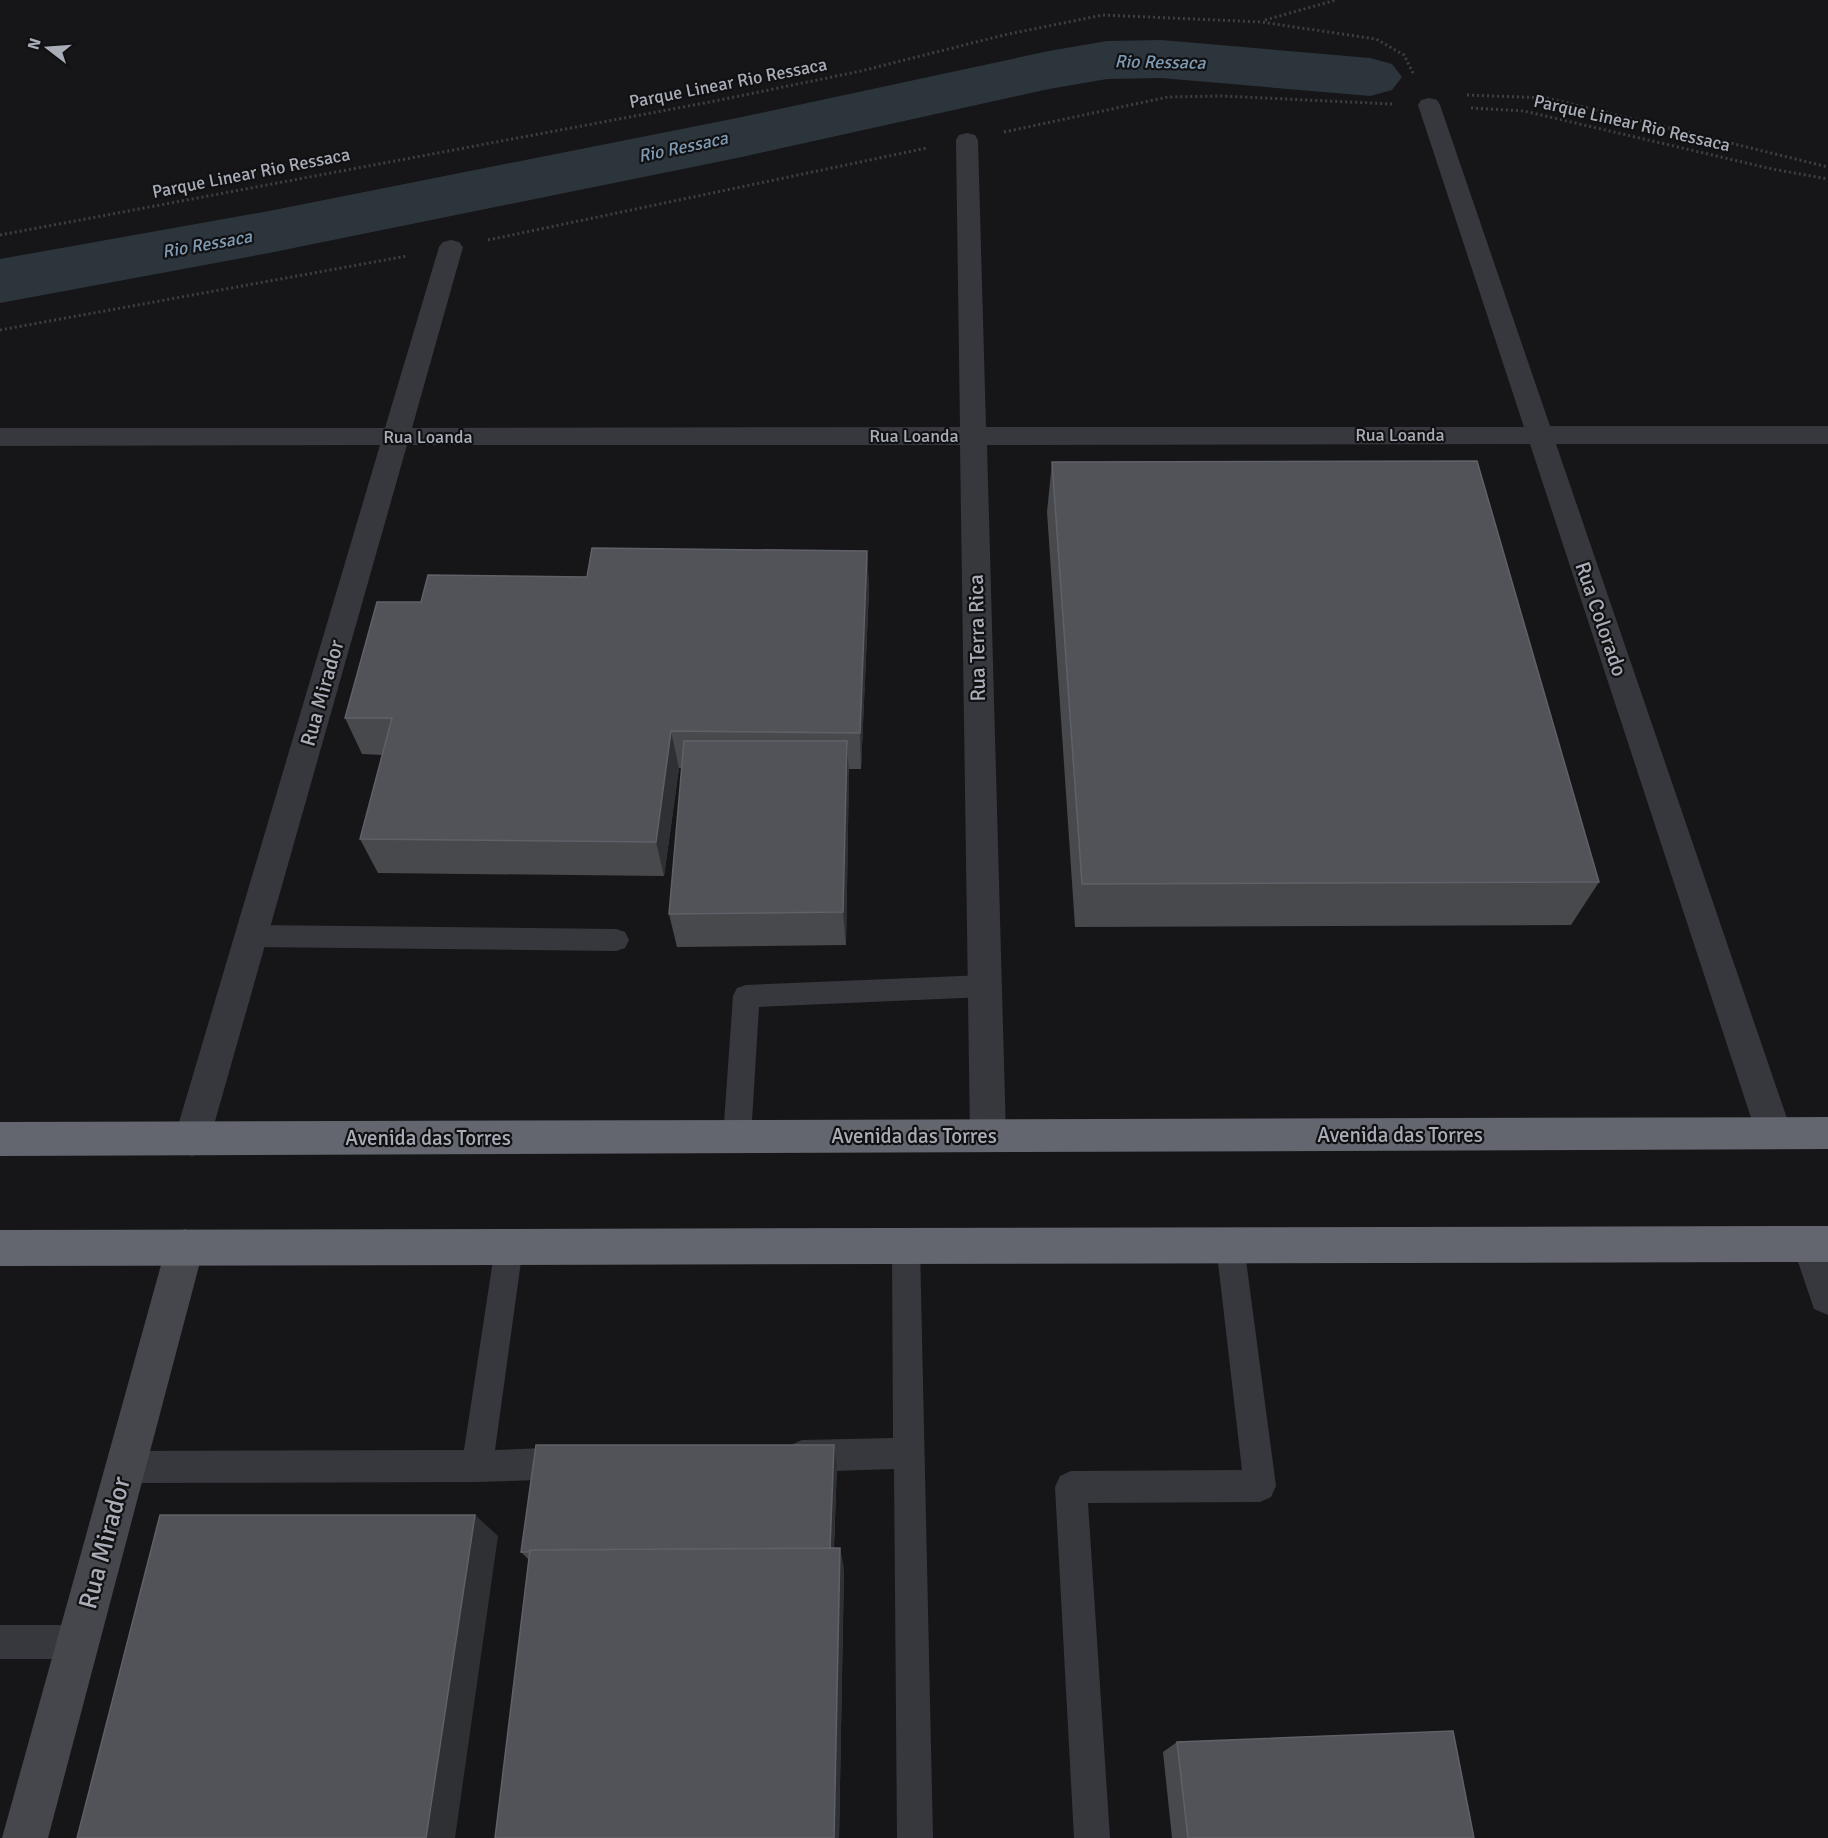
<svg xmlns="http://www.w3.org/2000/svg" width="1828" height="1838" viewBox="0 0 1828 1838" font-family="Signika,sans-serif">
<rect width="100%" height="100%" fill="#161618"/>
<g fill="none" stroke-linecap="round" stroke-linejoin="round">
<path fill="#2c353c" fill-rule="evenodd" d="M 1161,40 L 1370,58 L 1392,64 L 1402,77 L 1392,90 L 1370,96 L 1161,78 L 1107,79 L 1049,89 L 737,158 L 269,253 L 0,303 L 0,259 L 269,211 L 737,118 L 1049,51 L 1107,41 Z"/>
<path stroke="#3d3f44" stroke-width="3" stroke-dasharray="2 3" stroke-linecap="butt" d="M 1265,20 L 1336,0
M 1467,95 L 1547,98 L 1828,167
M 1471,108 L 1524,111 L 1772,169 L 1828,179
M 1004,132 L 1168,97 L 1222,96 L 1392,104
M 0,235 L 715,101 L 861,71 L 1004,35 L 1103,15 L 1261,22 L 1376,39 L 1404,55 L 1413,73
M 488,240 L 927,148
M 0,330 L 407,256"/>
<path fill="#37383d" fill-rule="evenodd" d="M 251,925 L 616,929 L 625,932 L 629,940 L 625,948 L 616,951 L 251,947 L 242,944 L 238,936 L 242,928 Z
M 985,975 L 994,978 L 998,986 L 994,994 L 985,997 L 759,1007 L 751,1137 L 747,1146 L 737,1150 L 727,1146 L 723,1137 L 733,996 L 737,988 L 746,985 Z
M 1230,1231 L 1240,1235 L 1244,1245 L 1276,1486 L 1271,1497 L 1260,1502 L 1088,1503 L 1110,1838 L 1074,1838 L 1055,1487 L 1060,1476 L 1071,1471 L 1242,1470 L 1216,1245 L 1220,1235 Z
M 906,1232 L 916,1236 L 920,1246 L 933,1838 L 897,1838 L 894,1469 L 802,1472 L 791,1467 L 786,1456 L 791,1445 L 802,1440 L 893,1438 L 892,1246 L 896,1236 Z
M 509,1233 L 519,1237 L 523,1247 L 495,1450 L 568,1447 L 579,1452 L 584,1463 L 579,1474 L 568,1479 L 477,1482 L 125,1483 L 114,1478 L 109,1467 L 114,1456 L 125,1451 L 464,1450 L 495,1247 L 499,1237 Z
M 0,1625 L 79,1625 L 91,1630 L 96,1642 L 91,1654 L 79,1659 L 0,1659 Z"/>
<path fill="#37383d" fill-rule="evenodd" d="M 1429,98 L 1437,100 L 1440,105 L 1550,426 L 1828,426 L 1828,444 L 1556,444 L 1792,1133 L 1787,1145 L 1774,1149 L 1761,1145 L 1756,1133 L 1530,444 L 987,445 L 1006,1136 L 1001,1148 L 988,1152 L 975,1148 L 970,1136 L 960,445 L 407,445 L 210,1139 L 205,1151 L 192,1156 L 179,1151 L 174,1139 L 380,445 L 0,446 L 0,428 L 385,428 L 439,247 L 443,242 L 451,240 L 459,242 L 463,247 L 412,428 L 960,427 L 956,140 L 959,135 L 967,133 L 975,135 L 978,140 L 986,427 L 1524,427 L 1418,105 L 1421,100 Z
M 1811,1226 L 1824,1231 L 1828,1240 L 1828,1315 L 1814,1309 L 1792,1244 L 1798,1231 Z"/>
<path fill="#45474d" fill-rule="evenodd" d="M 185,1229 L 198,1234 L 204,1247 L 48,1838 L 2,1838 L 166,1247 L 172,1234 Z"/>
<path fill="#63666e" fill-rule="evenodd" d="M 1828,1117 L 1828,1149 L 0,1156 L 0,1122 Z
M 1828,1226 L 1828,1262 L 0,1266 L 0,1230 Z"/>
</g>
<path fill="#47494d" d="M 1052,462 L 1599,882 L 1571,925 L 1075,927 L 1047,512 Z
M 867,551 L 869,590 L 861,769 L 849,769 L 846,945 L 677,947 L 669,914 L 682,768 L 679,768 L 664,876 L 378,873 L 360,839 L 383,755 L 362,754 L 345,718 L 421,602 Z
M 834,1445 L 837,1464 L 834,1548 L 844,1568 L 839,1838 L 495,1838 L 529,1560 L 521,1552 Z
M 1177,1742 L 1474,1838 L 1172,1838 L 1163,1752 Z"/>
<path fill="#2f3033" d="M 867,551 L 869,590 L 861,769 L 860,733 Z
M 671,731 L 679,768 L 664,876 L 656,842 Z
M 847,741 L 849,777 L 846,945 L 843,912 Z
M 834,1445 L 837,1464 L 833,1568 L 830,1553 Z
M 475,1515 L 498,1536 L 455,1838 L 426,1838 Z
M 840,1548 L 844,1568 L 839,1838 L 834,1838 Z"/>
<path fill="#525359" stroke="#5f6168" stroke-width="1.5" d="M 1477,461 L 1599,882 L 1082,884 L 1052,462 Z
M 592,548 L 867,551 L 860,733 L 671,731 L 656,842 L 360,839 L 392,718 L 345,718 L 377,602 L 421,602 L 428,575 L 587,577 Z
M 684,741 L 847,741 L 843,912 L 669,914 Z
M 536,1445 L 834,1445 L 830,1548 L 530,1550 L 530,1552 L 521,1552 Z
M 160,1515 L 475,1515 L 426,1838 L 77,1838 Z
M 840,1548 L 834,1838 L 495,1838 L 530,1550 Z
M 1453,1731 L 1474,1838 L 1188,1838 L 1177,1742 Z"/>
<g text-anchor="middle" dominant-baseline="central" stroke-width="4.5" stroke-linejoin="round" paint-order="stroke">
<g font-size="18" font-style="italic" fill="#7f9bb3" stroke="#111113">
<text transform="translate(1160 62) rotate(1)">Rio Ressaca</text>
<text transform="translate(683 147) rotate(-12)">Rio Ressaca</text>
<text transform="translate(207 244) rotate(-10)">Rio Ressaca</text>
</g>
<g font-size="18" fill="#a8adb8" stroke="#111113">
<text transform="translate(728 83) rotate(-11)">Parque Linear Rio Ressaca</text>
<text transform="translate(1632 123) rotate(13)">Parque Linear Rio Ressaca</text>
<text transform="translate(251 173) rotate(-11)">Parque Linear Rio Ressaca</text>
<text x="1400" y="435">Rua Loanda</text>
<text x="914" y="436">Rua Loanda</text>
<text x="428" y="437">Rua Loanda</text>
</g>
<g font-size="21" fill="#a8adb8" stroke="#111113">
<text transform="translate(1601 619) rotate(71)">Rua Colorado</text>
<text transform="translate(977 638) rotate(-91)">Rua Terra Rica</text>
<text transform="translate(322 693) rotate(-74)">Rua Mirador</text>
<text x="1400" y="1135">Avenida das Torres</text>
<text x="914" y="1136">Avenida das Torres</text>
<text x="428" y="1138">Avenida das Torres</text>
</g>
<g font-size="26" fill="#a8adb8" stroke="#111113">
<text transform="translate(105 1543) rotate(-75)">Rua Mirador</text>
</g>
</g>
<g transform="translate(48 48) rotate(287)" stroke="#111113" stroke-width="4.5" paint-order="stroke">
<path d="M0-4.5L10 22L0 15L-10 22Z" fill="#a8adb8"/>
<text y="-9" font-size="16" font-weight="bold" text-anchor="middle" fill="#a8adb8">N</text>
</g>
</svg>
